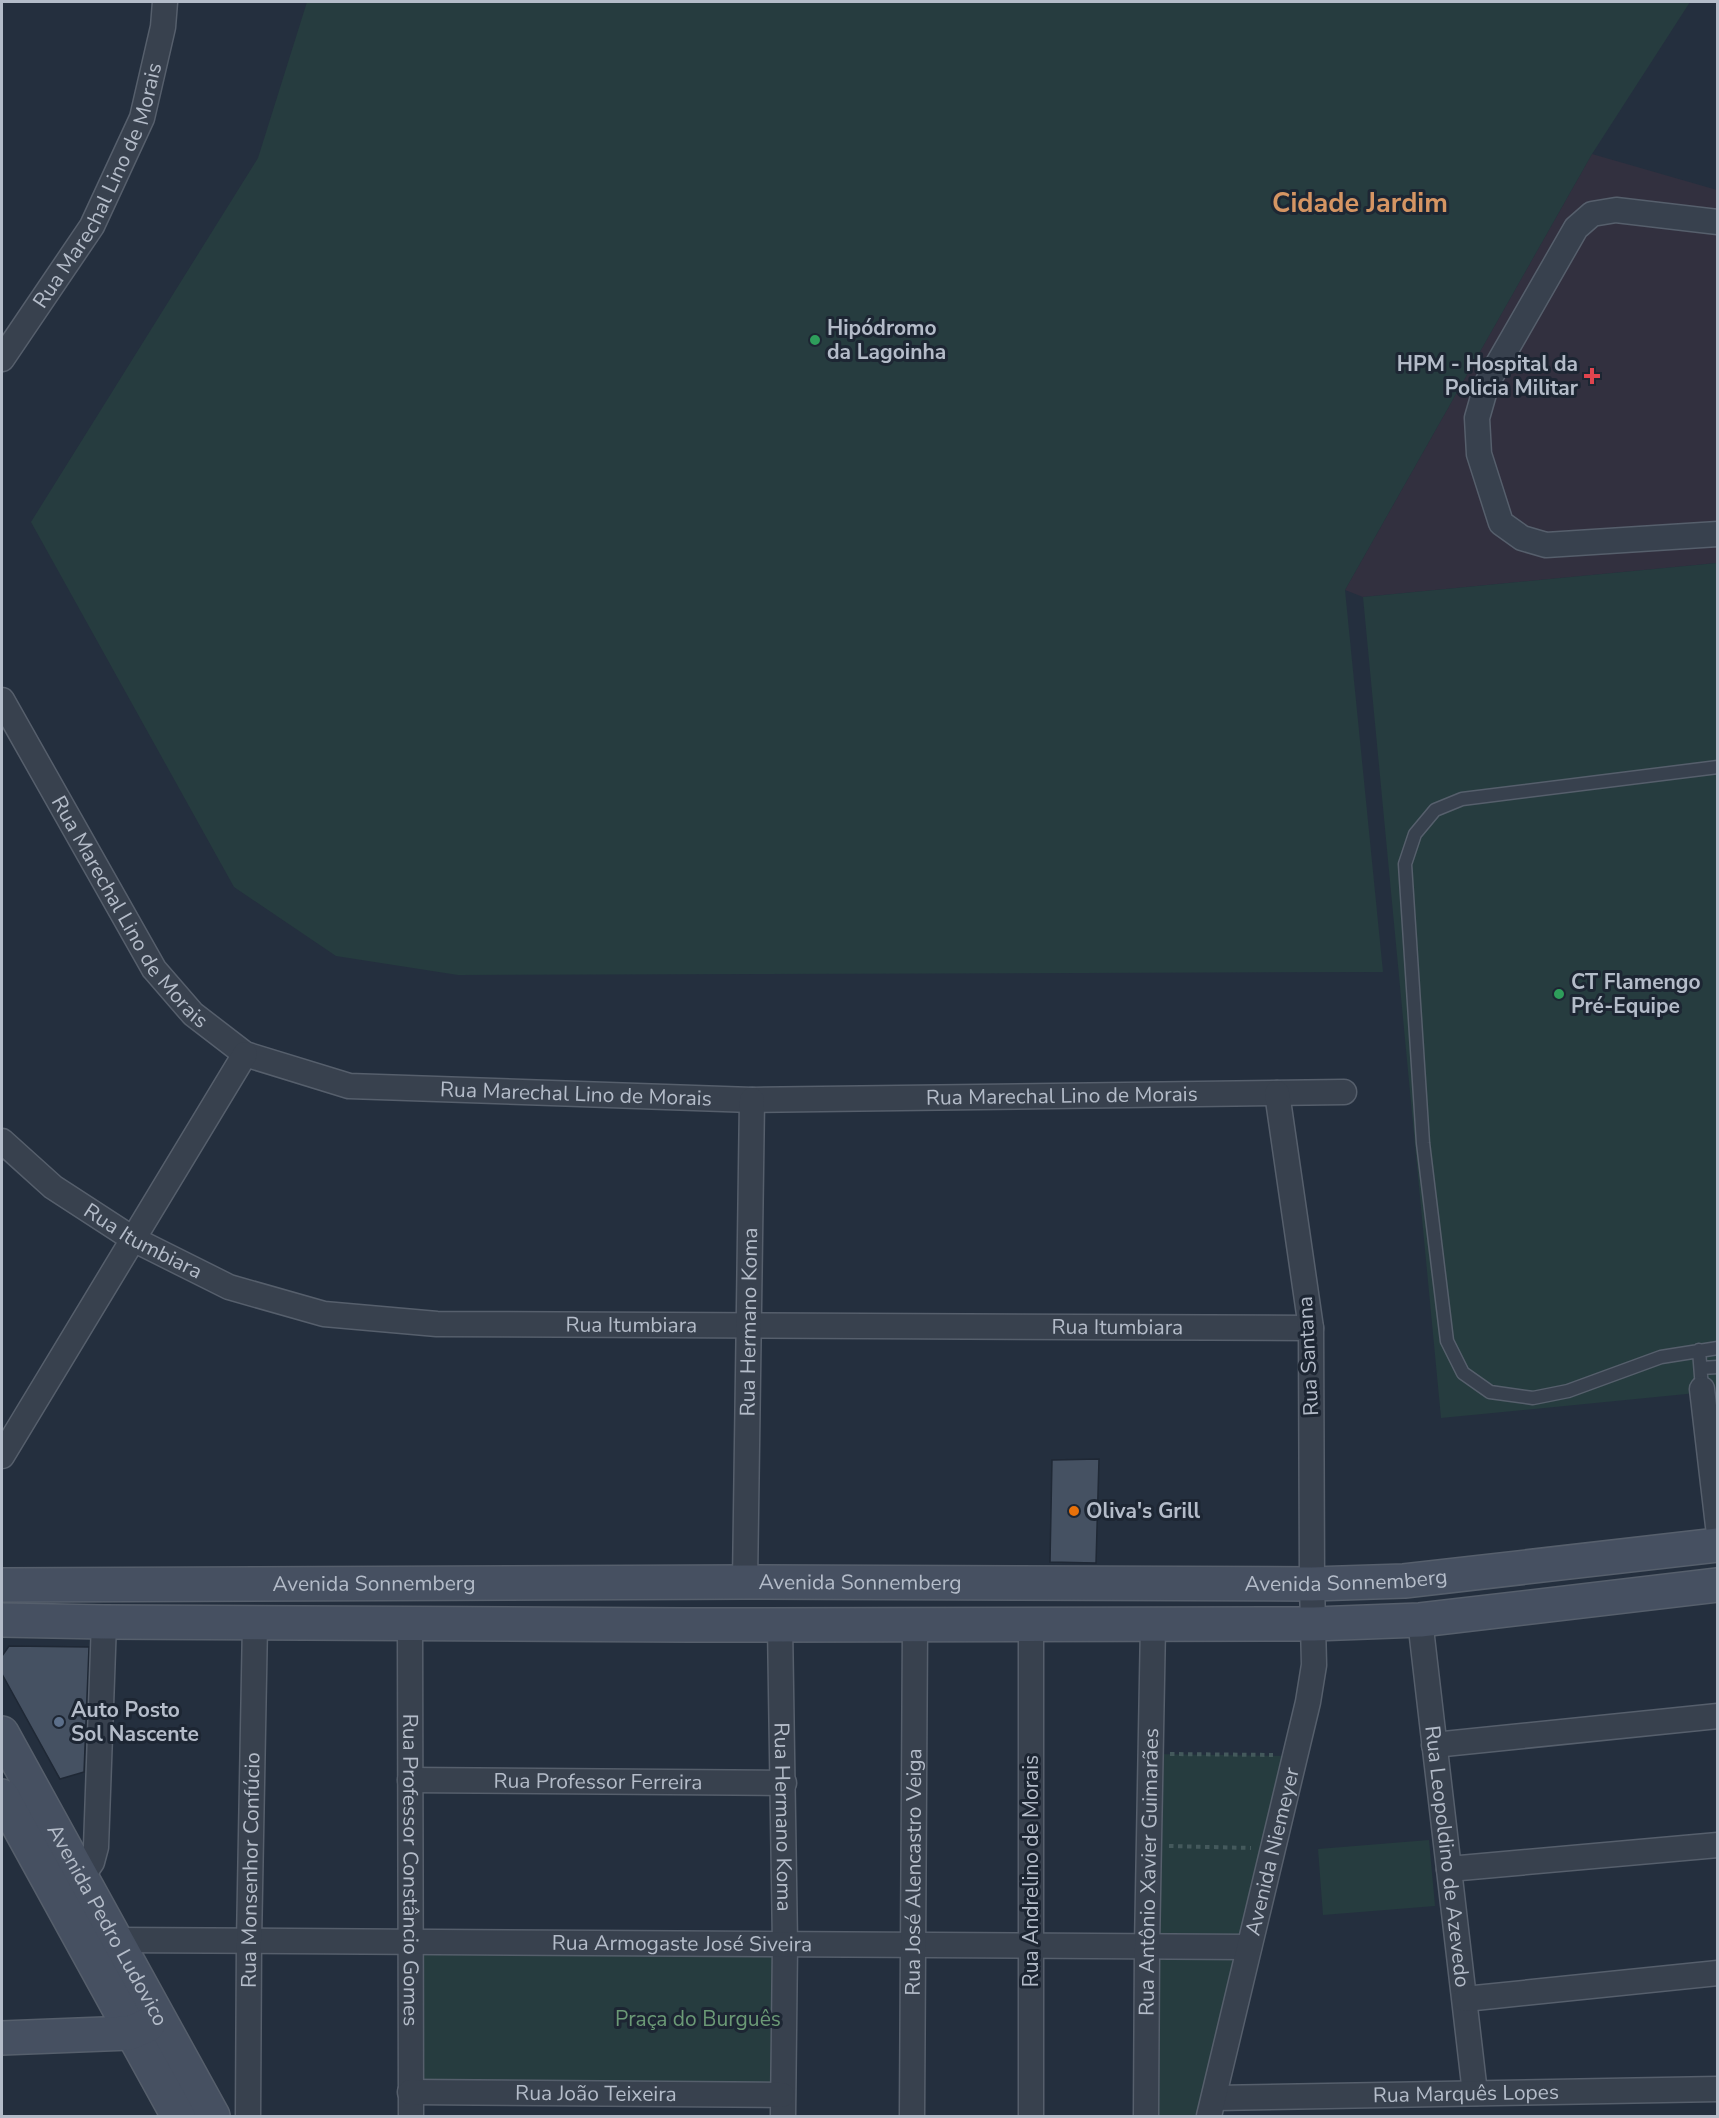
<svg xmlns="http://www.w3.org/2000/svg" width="1719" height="2118" viewBox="0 0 1719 2118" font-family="'Nunito Sans',sans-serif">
<rect width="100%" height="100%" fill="#242f3e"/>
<path fill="#32303f" d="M 1592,154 L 1717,190 L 1717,563 L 1363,597 L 1345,590 Z"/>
<path fill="#263c3f" d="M 307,2 L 1690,2 L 1592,154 L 1345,590 L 1383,972 L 458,975 L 336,956 L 234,887 L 31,522 L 258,158 Z
M 1717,563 L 1717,1391 L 1441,1418 L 1363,597 Z
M 1151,1754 L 1295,1756 L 1209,2116 L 1146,2116 Z
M 1429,1840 L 1435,1906 L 1323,1915 L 1318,1849 Z
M 410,1941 L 785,1944 L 782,2095 L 410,2092 Z"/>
<path fill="#455162" stroke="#1f2835" stroke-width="1.5" d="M 1099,1459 L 1096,1563 L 1050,1562 L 1052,1460 Z
M 9,1646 L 89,1647 L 84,1772 L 60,1779 L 2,1674 L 2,1656 Z"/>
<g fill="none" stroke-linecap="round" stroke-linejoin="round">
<defs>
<path id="lane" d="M 1718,767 L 1462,799 L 1435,810 L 1415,834 L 1405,864 L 1423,1143 L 1447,1341 L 1463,1373 L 1490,1392 L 1533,1398 L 1568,1391 L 1661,1357 L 1718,1348
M 1699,1350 L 1702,1389
M 1701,1368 L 1718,1367"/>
<g id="street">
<path d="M 1718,222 L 1616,210 L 1592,214 L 1576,228 L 1487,383 L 1477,418 L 1479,454 L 1501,523 L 1522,538 L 1546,545 L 1718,534"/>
<path id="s1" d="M 2,359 L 92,226 L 142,118 L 163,27 L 165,2"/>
<path id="s2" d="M 2,700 L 154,969 L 193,1014 L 245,1054 L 349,1086 L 752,1100 L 1344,1092"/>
<path id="s3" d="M 2,1141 L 53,1187 L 133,1239 L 229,1287 L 324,1314 L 437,1324 L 1311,1328"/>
<path d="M 1702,1389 L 1718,1526"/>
<path d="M 2,1456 L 245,1054"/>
<path id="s4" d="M 745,1582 L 752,1100"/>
<path id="s5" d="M 1420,1620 L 1475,2093"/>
<path id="s6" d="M 410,1624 L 411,2116"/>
<path id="s7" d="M 780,1625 L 785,1944 L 783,2116"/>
<path d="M 1031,1626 L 1031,2116"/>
<path d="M 1434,1745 L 1718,1716"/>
<path id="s8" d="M 410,1780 L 784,1783"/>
<path d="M 1449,1869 L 1718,1845"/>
<path d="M 81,1878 L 92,1862 L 96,1847 L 104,1622"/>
<path id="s9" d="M 115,1940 L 1249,1947"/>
<path d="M 1465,1999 L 1718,1973"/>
<path id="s10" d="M 410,2092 L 782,2095"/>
<path id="s11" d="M 1214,2098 L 1718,2089"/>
<path id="s12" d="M 248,2116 L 249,1942 L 255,1623"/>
<path id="s13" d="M 912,2116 L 915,1625"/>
<path id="s14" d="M 1146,2116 L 1147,1947 L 1153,1625"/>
<path id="s15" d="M 1209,2116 L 1308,1702 L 1314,1665 L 1312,1584 L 1311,1328 L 1277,1093"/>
</g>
<g id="secondary">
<path id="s16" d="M 2,1585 L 745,1582 L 1312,1584 L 1404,1581 L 1718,1545"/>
<path d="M 2,1620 L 104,1622 L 686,1625 L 1314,1624 L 1420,1620 L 1718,1585"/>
<path id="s17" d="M 2,1733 L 213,2116"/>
<path d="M 2,1796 L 178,2116"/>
<path d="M 2,2038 L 130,2033 L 148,2025"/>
</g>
</defs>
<use href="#lane" stroke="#565f6c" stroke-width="15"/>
<use href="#street" stroke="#565f6c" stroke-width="27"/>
<use href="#secondary" stroke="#565f6c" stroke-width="36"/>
<path stroke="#44595c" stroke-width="4" stroke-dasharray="4.5 4.5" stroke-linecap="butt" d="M 1170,1754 L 1273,1755
M 1169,1846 L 1251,1848"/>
<use href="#lane" stroke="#38414e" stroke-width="12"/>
<use href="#street" stroke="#38414e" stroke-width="24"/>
<use href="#secondary" stroke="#465061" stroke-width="33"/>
</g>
<g fill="#2e9e5b" stroke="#1d2633" stroke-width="2">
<circle cx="815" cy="340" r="6"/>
<circle cx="1559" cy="994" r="6"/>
</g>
<path fill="#e0444e" stroke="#1d2633" stroke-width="2" d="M1589 367h6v6h6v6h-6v6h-6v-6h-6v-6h6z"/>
<circle fill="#e8710a" stroke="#1d2633" stroke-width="2" cx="1074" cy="1511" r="6"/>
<circle fill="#5c6f8a" stroke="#1d2633" stroke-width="2" cx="59" cy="1722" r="6"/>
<g text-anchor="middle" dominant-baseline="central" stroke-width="6" stroke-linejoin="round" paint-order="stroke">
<g font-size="21" fill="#b4bcc9" stroke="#1d2633">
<text stroke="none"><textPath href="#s1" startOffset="200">Rua Marechal Lino de Morais</textPath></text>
<text stroke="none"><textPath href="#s2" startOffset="248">Rua Marechal Lino de Morais</textPath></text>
<text stroke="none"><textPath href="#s2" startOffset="770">Rua Marechal Lino de Morais</textPath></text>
<text stroke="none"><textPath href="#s2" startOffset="1256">Rua Marechal Lino de Morais</textPath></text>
<text stroke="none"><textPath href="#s3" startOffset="174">Rua Itumbiara</textPath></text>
<text stroke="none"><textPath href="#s4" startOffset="260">Rua Hermano Koma</textPath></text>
<text stroke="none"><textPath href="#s3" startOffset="678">Rua Itumbiara</textPath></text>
<text stroke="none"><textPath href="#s3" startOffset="1164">Rua Itumbiara</textPath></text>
<text transform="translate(1308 1356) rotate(-93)">Rua Santana</text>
<text stroke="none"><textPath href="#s16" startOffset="1344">Avenida Sonnemberg</textPath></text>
<text stroke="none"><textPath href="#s16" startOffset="858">Avenida Sonnemberg</textPath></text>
<text stroke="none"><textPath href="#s16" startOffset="372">Avenida Sonnemberg</textPath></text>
<text stroke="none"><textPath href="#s8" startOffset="188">Rua Professor Ferreira</textPath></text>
<text stroke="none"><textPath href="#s7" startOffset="192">Rua Hermano Koma</textPath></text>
<text stroke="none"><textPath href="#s15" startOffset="272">Avenida Niemeyer</textPath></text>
<text stroke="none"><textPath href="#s5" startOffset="238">Rua Leopoldino de Azevedo</textPath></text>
<text stroke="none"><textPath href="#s12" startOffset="246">Rua Monsenhor Confúcio</textPath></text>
<text stroke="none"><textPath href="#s6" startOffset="246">Rua Professor Constâncio Gomes</textPath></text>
<text stroke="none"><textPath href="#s13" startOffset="244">Rua José Alencastro Veiga</textPath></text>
<text transform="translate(1031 1871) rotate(-90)">Rua Andrelino de Morais</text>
<text stroke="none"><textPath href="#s14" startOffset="244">Rua Antônio Xavier Guimarães</textPath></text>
<text stroke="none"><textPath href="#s17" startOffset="219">Avenida Pedro Ludovico</textPath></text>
<text stroke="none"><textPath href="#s9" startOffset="567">Rua Armogaste José Siveira</textPath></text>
<text stroke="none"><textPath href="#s10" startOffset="186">Rua João Teixeira</textPath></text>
<text stroke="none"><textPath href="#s11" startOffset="252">Rua Marquês Lopes</textPath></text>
</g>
<g font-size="21" font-weight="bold" fill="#b4bcc9" stroke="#1d2633" text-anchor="start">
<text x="827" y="328">Hipódromo<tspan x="827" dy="24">da Lagoinha</tspan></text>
<text x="1578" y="364" text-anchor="end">HPM - Hospital da<tspan x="1578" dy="24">Policia Militar</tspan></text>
<text x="1571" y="982">CT Flamengo<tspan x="1571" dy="24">Pré-Equipe</tspan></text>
<text x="1086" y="1511">Oliva's Grill</text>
<text x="71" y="1710">Auto Posto<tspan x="71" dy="24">Sol Nascente</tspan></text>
</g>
<g font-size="21" fill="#6b9a76" stroke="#1d2633">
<text x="698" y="2019">Praça do Burguês</text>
</g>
<g font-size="27" font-weight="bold" fill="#d59563" stroke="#1d2633">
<text x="1360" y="203">Cidade Jardim</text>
</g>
</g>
<rect width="1719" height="2118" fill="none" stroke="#b4bcc9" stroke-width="6"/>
</svg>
